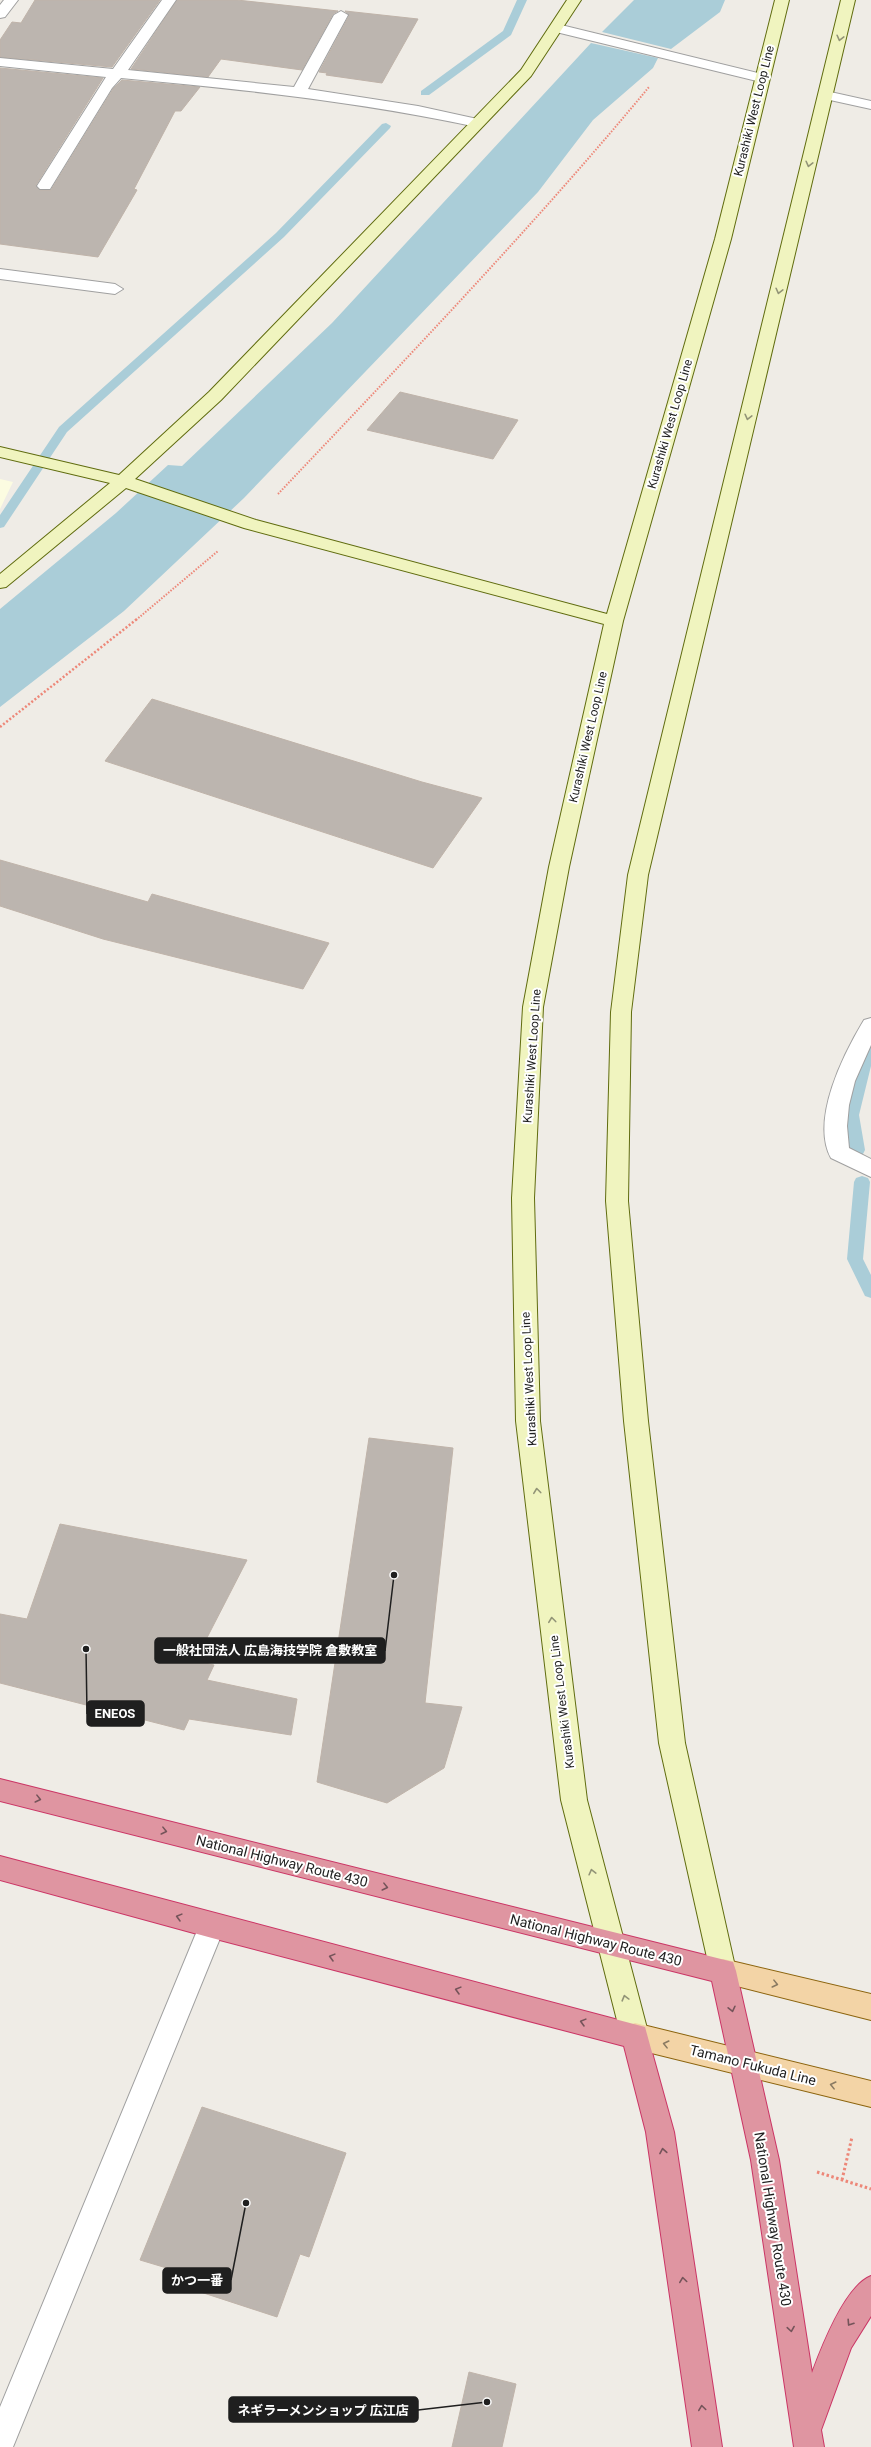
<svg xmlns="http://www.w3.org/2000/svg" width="871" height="2447" viewBox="0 0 871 2447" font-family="Roboto,'Noto Sans JP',sans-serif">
<rect width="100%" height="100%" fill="#efece6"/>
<path fill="#fcfce1" d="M 0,479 L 13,482 L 0,509 Z"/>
<path fill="#aacdd8" d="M 634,0 L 725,0 L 720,12 L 671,49 L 602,32 Z
M 591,43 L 658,58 L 653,68 L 593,120 L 538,192 L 244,498 L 124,611 L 0,707 L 0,609 L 116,513 L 168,465 L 182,466 L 332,323 Z"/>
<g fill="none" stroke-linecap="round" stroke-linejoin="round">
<path fill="#aacdd8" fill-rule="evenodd" d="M 517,0 L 527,0 L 511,35 L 429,95 L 421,95 L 421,91 L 503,31 Z
M 386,123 L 391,126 L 390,128 L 284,237 L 67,432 L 4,527 L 0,528 L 0,515 L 59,427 L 276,233 L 382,124 Z
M 871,1042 L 871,1066 L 859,1115 L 865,1150 L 863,1154 L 851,1154 L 849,1150 L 843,1115 L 858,1056 L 866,1043 Z
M 862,1176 L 868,1178 L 870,1182 L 863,1259 L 871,1275 L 871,1298 L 865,1296 L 847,1259 L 854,1182 L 856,1178 Z"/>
</g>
<path fill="#bcb5af" stroke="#bfb3a9" d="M 35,0 L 160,0 L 112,67 L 0,57 L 0,40 L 12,22 L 21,23 Z
M 177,0 L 237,0 L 338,11 L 333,14 L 302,70 L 221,59 L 208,77 L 131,69 Z
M 345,11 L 418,19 L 382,83 L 326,75 L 327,73 L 319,72 L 349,16 Z
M 0,68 L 103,78 L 36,185 L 40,190 L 51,190 L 113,89 L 122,80 L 200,87 L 181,111 L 175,111 L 134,189 L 137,190 L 98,257 L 0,244 Z
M 400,392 L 518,420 L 493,459 L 367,430 Z
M 152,699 L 422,782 L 482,798 L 433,868 L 105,761 Z
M 0,860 L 148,902 L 152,894 L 329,943 L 303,989 L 103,939 L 0,906 Z
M 369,1438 L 453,1448 L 425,1703 L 462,1707 L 444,1768 L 387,1803 L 317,1782 Z
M 60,1524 L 247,1560 L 195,1661 L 214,1665 L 207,1680 L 297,1699 L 291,1735 L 189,1719 L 184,1730 L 0,1683 L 0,1614 L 27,1619 Z
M 202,2107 L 346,2153 L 309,2257 L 300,2254 L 277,2317 L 176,2284 L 180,2272 L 140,2260 Z
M 469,2372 L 516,2384 L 502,2447 L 452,2447 Z"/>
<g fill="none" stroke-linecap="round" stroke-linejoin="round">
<defs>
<path id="street" d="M 4,0 L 18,0 L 5,17 L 0,18 L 0,5 Z
M 162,0 L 176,0 L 128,70 L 294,87 L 334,15 L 341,11 L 348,15 L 308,89 L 418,106 L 482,120 L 484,123 L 477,127 C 359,102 241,89 121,78 L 112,88 L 50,189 L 40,189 L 37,186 L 106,77 L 0,66 L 0,58 L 113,69 Z
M 557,24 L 766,75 L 768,78 L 761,82 L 552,31 L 550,28 Z
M 826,91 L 871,101 L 871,109 L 821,98 L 819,95 L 821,92 Z
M 0,269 L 115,284 L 123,289 L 115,294 L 0,279 Z
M 871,1018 L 871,1045 L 855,1081 L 849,1105 L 847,1126 L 849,1148 L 871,1159 L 871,1177 L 831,1158 C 810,1120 844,1053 864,1020 Z
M 212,1914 L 221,1917 L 225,1926 L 13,2447 L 0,2447 L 0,2407 L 199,1926 L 203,1917 Z"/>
<path id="secondary" d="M 567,0 L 581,0 L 531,76 L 221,400 L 135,479 L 256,520 L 607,614 L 715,239 L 775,0 L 789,0 L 731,239 L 623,621 L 569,867 L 543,1007 L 534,1198 L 540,1421 L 587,1800 L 649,2036 L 645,2045 L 635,2049 L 625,2045 L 621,2036 L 561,1800 L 516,1421 L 512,1198 L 523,1007 L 549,867 L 604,624 L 244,528 L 126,488 L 6,587 L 0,588 L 0,574 L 110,483 L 0,457 L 0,447 L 119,475 L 209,392 L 521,70 Z
M 841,0 L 855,0 L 648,875 L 631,1012 L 628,1201 L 648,1421 L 685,1743 L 736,1971 L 733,1980 L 723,1983 L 713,1980 L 710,1971 L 659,1743 L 624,1421 L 606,1201 L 611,1012 L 628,875 Z"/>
<path id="primary" d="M 723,1959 L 871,1994 L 871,2020 L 713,1980 L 710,1971 L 713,1962 Z
M 635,2023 L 871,2081 L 871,2107 L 635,2049 L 625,2045 L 621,2036 L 625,2027 Z"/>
<path id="highway" d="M 0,1779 L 733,1962 L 736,1971 L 779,2160 L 812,2373 C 822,2346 845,2286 871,2276 L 871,2316 L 851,2348 L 821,2430 L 824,2447 L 794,2447 L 751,2160 L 712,1981 L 0,1801 Z
M 0,1856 L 645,2027 L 674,2132 L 722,2447 L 692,2447 L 646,2132 L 624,2046 L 212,1938 L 0,1880 Z"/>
</defs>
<use href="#street" stroke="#a0a0a0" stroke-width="2"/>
<use href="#secondary" stroke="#606c0f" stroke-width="2"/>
<use href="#primary" stroke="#8c640e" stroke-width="2"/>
<use href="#highway" stroke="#cb3565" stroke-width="2"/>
<path stroke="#ed8778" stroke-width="2" stroke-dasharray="1.5 1.5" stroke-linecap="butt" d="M 278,494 C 404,361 532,228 649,87
M 136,620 L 218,551"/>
<path stroke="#ed8778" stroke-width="2.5" stroke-dasharray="2 2" stroke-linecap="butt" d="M 0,727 L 137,619"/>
<path stroke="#ed8778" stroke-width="3" stroke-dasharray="2.5 2.5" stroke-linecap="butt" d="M 817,2172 L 871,2189
M 842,2180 L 852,2137"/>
<use href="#street" fill="#fff" fill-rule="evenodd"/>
<use href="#secondary" fill="#f0f4bf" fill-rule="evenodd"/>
<use href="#primary" fill="#f3d4a6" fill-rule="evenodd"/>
<use href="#highway" fill="#df95a1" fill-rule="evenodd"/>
</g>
<defs><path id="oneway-chevron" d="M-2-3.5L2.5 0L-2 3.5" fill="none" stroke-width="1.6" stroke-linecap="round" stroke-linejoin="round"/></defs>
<g stroke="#929477">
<use href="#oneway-chevron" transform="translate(840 38) rotate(104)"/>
<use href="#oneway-chevron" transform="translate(809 164) rotate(104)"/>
<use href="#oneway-chevron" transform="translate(779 291) rotate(104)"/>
<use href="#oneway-chevron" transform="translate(748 417) rotate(104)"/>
<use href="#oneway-chevron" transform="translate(537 1491) rotate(-97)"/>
<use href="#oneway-chevron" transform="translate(552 1620) rotate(-97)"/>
<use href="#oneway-chevron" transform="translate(592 1872) rotate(-104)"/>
<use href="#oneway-chevron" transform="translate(625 1998) rotate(-105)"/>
</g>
<g stroke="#75545a">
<use href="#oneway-chevron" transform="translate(38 1799) rotate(14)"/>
<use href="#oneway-chevron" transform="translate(164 1831) rotate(14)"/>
<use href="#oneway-chevron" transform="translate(385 1887) rotate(14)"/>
<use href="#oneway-chevron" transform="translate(179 1917) rotate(-165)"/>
<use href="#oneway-chevron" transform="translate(332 1957) rotate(-165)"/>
<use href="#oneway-chevron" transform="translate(458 1990) rotate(-165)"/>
<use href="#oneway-chevron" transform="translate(732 2009) rotate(77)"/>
<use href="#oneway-chevron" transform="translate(583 2022) rotate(-165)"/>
<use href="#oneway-chevron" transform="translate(663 2151) rotate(-100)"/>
<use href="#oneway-chevron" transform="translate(683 2280) rotate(-98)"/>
<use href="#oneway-chevron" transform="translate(850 2323) rotate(123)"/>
<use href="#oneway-chevron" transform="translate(791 2329) rotate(81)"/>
<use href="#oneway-chevron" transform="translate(702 2408) rotate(-98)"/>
</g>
<g stroke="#897a62">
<use href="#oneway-chevron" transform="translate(775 1984) rotate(14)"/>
<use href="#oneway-chevron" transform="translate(666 2044) rotate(-166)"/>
<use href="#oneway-chevron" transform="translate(833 2085) rotate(-166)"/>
</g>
<g text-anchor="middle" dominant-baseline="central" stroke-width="4" stroke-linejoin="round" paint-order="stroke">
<g font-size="12" fill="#1f1f1f" stroke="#fff">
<text transform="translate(754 111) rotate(-76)">Kurashiki West Loop Line</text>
<text transform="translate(670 424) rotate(-74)">Kurashiki West Loop Line</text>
<text transform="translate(588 737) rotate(-77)">Kurashiki West Loop Line</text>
<text transform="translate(532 1056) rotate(-86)">Kurashiki West Loop Line</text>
<text transform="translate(529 1379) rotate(-93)">Kurashiki West Loop Line</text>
<text transform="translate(562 1702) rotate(-97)">Kurashiki West Loop Line</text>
</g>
<g font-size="14" fill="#1f1f1f" stroke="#fff">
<text transform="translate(282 1861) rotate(14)">National Highway Route 430</text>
<text transform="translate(596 1940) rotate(14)">National Highway Route 430</text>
<text transform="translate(753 2065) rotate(14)">Tamano Fukuda Line</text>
<text transform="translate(773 2219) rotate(81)">National Highway Route 430</text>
</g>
</g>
<path fill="none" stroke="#1f1f1f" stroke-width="1.5" d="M394 1575L385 1651M86 1649L87 1714M246 2203L231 2280M487 2402L418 2410"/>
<g fill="#1f1f1f" stroke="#fff" stroke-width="1.5">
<circle cx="394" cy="1575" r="4"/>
<circle cx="86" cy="1649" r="4"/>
<circle cx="246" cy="2203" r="4"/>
<circle cx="487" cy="2402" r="4"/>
</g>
<g fill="#1f1f1f" stroke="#1f1f1f" stroke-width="1.5">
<rect x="155" y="1638" width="230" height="25" rx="4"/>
<rect x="87" y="1701" width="57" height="25" rx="4"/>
<rect x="163" y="2268" width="68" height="25" rx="4"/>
<rect x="229" y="2397" width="189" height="25" rx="4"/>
</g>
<g font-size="13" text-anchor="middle" font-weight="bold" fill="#fff">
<text x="270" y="1655">一般社団法人 広島海技学院 倉敷教室</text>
<text x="115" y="1718">ENEOS</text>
<text x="197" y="2285">かつ一番</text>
<text x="323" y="2415">ネギラーメンショップ 広江店</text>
</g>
</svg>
